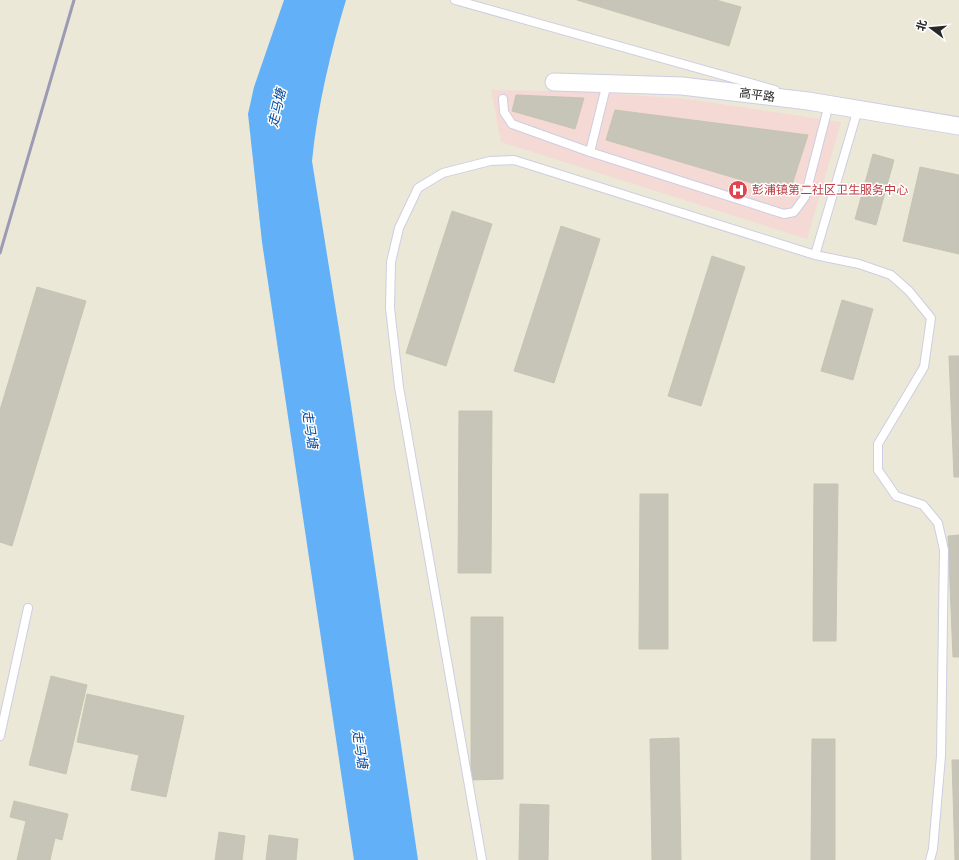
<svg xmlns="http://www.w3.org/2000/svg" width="959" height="860" viewBox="0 0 959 860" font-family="'Fira Sans Condensed','Noto Sans SC',sans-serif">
<rect width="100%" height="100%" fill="#ece8d8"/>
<path fill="#f4d9d4" d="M 491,90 L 592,92 L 687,99 L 841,122 L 807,239 L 501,142 Z"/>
<path fill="#61b0f8" d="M 284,0 L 346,0 C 331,50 317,108 312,161 L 350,398 L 418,860 L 354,860 L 262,242 L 248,114 L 254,87 Z"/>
<path fill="#c7c4b8" stroke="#c7c4b2" d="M 577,0 L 716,0 L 741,7 L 729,46 Z
M 516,95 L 584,98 L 575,129 L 512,111 Z
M 615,110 L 808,135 L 789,194 L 606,140 Z
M 873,154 L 894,160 L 876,225 L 855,219 Z
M 920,167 L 959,175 L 959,254 L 903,241 Z
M 452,211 L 492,224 L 446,366 L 406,353 Z
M 561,226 L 600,239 L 554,383 L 514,371 Z
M 712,256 L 745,267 L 701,406 L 668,396 Z
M 37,287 L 86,301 L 12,546 L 0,542 L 0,410 Z
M 842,300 L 873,309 L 853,380 L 821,371 Z
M 949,356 L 959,356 L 959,477 L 954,477 Z
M 459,411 L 492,411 L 491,573 L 458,573 Z
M 814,484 L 838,484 L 836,641 L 813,641 Z
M 640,494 L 668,494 L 668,649 L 639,649 Z
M 959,535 L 959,657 L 953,657 L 948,536 Z
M 471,617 L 503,617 L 503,779 L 471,780 Z
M 51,676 L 87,685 L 66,774 L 29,765 Z
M 87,694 L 184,716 L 166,797 L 131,790 L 139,755 L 77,742 Z
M 679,738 L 681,860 L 652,860 L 650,739 Z
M 812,739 L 835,739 L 835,860 L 811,860 Z
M 952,760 L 959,760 L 959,860 L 955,860 Z
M 14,801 L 68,814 L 62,840 L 55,838 L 50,860 L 17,860 L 26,821 L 10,817 Z
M 520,804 L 549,805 L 548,860 L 519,860 Z
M 219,832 L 245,836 L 242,860 L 215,860 Z
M 269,835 L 298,839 L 296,860 L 266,860 Z"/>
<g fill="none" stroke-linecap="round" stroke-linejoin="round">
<defs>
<path id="lane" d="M 455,0 L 775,90
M 503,99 L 504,112 L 512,124 L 590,152 L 784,214 L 794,212 L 805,197 L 829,104
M 590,152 L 607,83
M 815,255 L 858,109
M 0,736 L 28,608
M 482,860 L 399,387 L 390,308 L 391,262 L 399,228 L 418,188 L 443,173 L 490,161 L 514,160 L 815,255 L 859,264 L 891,275 L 909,291 L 931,318 L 924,367 L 878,444 L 878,470 L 896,496 L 923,505 L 938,523 L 944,550 L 941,756 L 933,849 L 930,860"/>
<path id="street" d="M 554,82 L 682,86 L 808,101 L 959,126"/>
</defs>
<use href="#lane" stroke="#cecde3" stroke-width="10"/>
<use href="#street" stroke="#cecde3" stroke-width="19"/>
<use href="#lane" stroke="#fff" stroke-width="8"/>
<use href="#street" stroke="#fff" stroke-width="17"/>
<path stroke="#9c9bb4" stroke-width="3" d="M 0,253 L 74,0"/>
</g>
<defs>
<symbol id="hospital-disc" viewBox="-11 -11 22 22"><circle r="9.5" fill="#e0444e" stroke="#fff"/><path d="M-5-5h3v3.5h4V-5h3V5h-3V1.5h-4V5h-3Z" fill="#fff"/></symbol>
</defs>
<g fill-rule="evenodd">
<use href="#hospital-disc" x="727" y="179" width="22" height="22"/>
</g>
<g text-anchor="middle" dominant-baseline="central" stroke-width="3" stroke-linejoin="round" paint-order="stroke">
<g font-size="12" fill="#282828" stroke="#fff">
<text transform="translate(757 95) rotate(7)">高平路</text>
</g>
<g font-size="12" fill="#be3a42" stroke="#fff" text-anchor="start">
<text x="752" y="190">彭浦镇第二社区卫生服务中心</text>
</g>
<g font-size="13" font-style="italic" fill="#0249a2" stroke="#fff">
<text transform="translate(277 108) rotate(-77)">走马塘</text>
<text transform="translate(310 429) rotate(81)">走马塘</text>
<text transform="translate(360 749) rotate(81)">走马塘</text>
</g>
</g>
<g transform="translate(931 28) rotate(286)" stroke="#ffffff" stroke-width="3" paint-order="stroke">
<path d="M0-3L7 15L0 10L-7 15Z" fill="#282828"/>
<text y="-6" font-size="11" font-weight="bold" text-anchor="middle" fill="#282828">北</text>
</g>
</svg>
